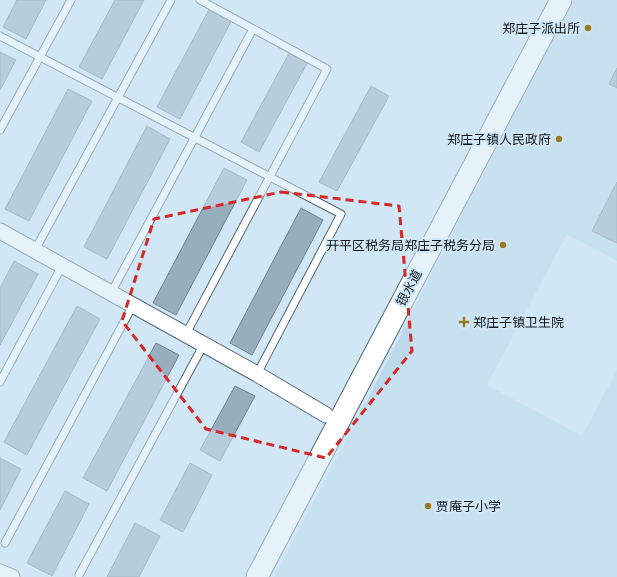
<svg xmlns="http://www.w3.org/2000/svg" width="617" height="577" viewBox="0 0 617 577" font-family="Lora,'Noto Sans SC',serif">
<rect width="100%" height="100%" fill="#d1e7f6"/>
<path fill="#bcd9ec" d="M 574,0 L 617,0 L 617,261 L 567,234 L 487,385 L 582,436 L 617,370 L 617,577 L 274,577 L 399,339 L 440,257 Z"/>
<path fill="#99aebc" stroke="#6f8390" d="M 17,0 L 46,0 L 26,39 L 3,27 Z
M 115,0 L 144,0 L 102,79 L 79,67 Z
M 211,6 L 233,18 L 180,119 L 157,107 Z
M 293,46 L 311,56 L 259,152 L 241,142 Z
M 0,52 L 16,60 L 0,90 Z
M 617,68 L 617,88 L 609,84 Z
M 371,86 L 389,96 L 337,191 L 319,182 Z
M 68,89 L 92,101 L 29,221 L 5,209 Z
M 147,126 L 170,139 L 107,259 L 84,247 Z
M 224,168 L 247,180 L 176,315 L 153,303 Z
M 617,182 L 617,243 L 592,231 Z
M 301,208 L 323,220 L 252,355 L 230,343 Z
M 14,261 L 38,274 L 0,345 L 0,288 Z
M 77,306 L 100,319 L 27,455 L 4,442 Z
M 156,343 L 179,355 L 107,491 L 83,478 Z
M 235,386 L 255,396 L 220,461 L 200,450 Z
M 0,458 L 21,469 L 0,510 Z
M 190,463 L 212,475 L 183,532 L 160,520 Z
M 65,491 L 89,504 L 52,576 L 27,563 Z
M 135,523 L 160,536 L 139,577 L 107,577 Z"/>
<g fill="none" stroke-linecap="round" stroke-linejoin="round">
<defs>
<path id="lane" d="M 0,36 L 341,214 L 257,374
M 0,130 L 71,0
M 35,250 L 171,0
M 111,293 L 253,29
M 186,334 L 327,69 L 200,0
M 0,382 L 62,266
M 5,543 L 133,305
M 79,575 L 204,344"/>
<path id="street" d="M 0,231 L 111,293 L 257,374 L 326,415
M 0,572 L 12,577"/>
<path id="secondary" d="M 257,577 L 561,0"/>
</defs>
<use href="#lane" stroke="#546774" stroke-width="9"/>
<use href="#street" stroke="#546774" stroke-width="17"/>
<use href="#secondary" stroke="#546774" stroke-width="23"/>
<use href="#lane" stroke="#fff" stroke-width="7"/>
<use href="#street" stroke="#fff" stroke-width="15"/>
<use href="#secondary" stroke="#fff" stroke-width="21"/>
</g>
<path d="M0 0H617V577H0ZM 281,192 L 399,206 L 412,351 L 326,458 L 206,429 L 122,321 L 154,219 Z" fill="#d1e7f6" fill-opacity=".55" fill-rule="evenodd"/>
<path fill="none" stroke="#d62828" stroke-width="3" stroke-dasharray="8 5" stroke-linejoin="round" d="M 281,192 L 399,206 L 412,351 L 326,458 L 206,429 L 122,321 L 154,219 Z"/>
<g fill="#9a7a24" stroke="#d1e7f6" stroke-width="1.5">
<circle cx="588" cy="28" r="4"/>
<circle cx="559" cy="139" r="4"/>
<circle cx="503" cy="245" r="4"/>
<path d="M462 316h4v4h4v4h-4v4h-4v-4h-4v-4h4z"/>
<circle cx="428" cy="506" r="4"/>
</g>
<g text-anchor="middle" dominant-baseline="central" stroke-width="4" stroke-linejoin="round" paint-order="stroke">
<g font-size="13" fill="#10181d" stroke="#d1e7f6" text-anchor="end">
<text x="580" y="28">郑庄子派出所</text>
<text x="551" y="139">郑庄子镇人民政府</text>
<text x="495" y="245">开平区税务局郑庄子税务分局</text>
<text x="473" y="322" text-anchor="start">郑庄子镇卫生院</text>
<text x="436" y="506" text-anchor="start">贾庵子小学</text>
</g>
<g font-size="13" fill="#10181d" stroke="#d1e7f6">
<text transform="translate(409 288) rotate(-62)">银水道</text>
</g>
</g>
</svg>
